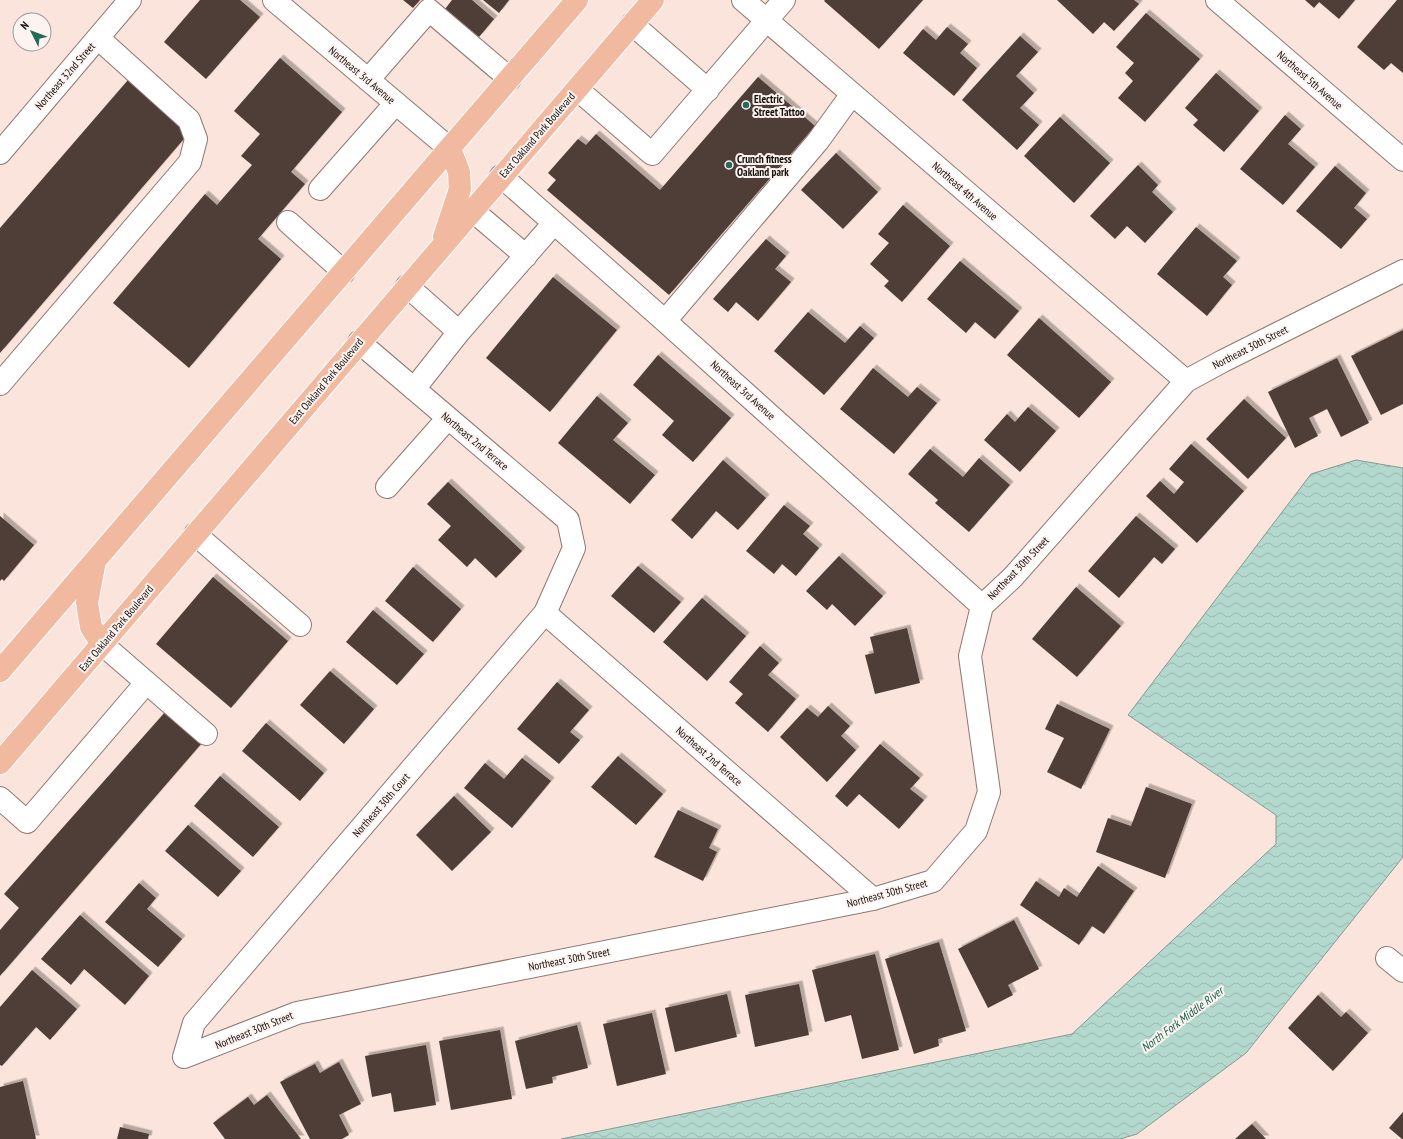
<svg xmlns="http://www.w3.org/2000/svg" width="1403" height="1139" viewBox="0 0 1403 1139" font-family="'PT Sans Narrow',sans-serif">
<defs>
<pattern id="water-waves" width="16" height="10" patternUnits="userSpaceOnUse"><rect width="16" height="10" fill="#b3d8cd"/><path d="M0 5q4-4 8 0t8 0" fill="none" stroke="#99b8af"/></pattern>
<filter id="shadow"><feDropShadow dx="3.5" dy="-3.5" stdDeviation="0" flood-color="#0004"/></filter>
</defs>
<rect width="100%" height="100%" fill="#fae4db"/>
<path fill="url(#water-waves)" stroke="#839b92" d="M 1356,460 L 1403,468 L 1403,857 L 1246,1053 L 1137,1134 L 1120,1139 L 561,1139 L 1072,1034 L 1276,844 L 1276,815 L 1128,715 L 1311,474 Z"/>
<path fill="#4f3e37" filter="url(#shadow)" d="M 200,0 L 240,0 L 260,17 L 206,79 L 164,42 Z
M 403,0 L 420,0 L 413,8 Z
M 452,0 L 472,0 L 494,19 L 479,37 L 445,9 Z
M 483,0 L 509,0 L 499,13 Z
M 825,0 L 923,0 L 879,49 L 824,1 Z
M 1057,0 L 1134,0 L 1139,4 L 1114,31 L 1104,22 L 1093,34 Z
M 1305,0 L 1355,0 L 1339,19 L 1319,2 L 1314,8 Z
M 1397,0 L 1403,0 L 1403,73 L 1391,63 L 1384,70 L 1357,47 Z
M 1146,13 L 1200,59 L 1145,122 L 1118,98 L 1133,81 L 1125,73 L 1134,63 L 1116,47 Z
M 947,27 L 968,44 L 960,53 L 977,68 L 954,96 L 903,53 L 923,29 L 936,40 Z
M 1020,36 L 1038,52 L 1016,76 L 1034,93 L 1020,108 L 1039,125 L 1017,150 L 962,100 Z
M 280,58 L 342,112 L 291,172 L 305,184 L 258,239 L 281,259 L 189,368 L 113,303 L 205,194 L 217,205 L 252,165 L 241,156 L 260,134 L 234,111 Z
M 1216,73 L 1259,111 L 1224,152 L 1193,125 L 1198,120 L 1185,108 Z
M 758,77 L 815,126 L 669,295 L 547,190 L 556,180 L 548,173 L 578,139 L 586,145 L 596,134 L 660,190 Z
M 128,80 L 189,133 L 0,353 L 0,228 Z
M 1285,115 L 1301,129 L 1288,144 L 1315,167 L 1283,205 L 1240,169 Z
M 1060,117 L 1110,163 L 1074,203 L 1024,156 Z
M 836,153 L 878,192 L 843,229 L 801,190 Z
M 1138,165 L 1158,185 L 1152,192 L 1173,212 L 1145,243 L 1127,226 L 1115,239 L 1090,216 Z
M 1335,166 L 1366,193 L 1354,208 L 1367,219 L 1341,249 L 1296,211 Z
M 903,205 L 950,246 L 902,302 L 884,286 L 889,281 L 870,264 L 889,243 L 878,234 Z
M 1196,227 L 1237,261 L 1223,277 L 1232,285 L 1207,316 L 1157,274 Z
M 766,239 L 786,256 L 775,269 L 791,282 L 758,321 L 736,302 L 728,312 L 713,299 Z
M 960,261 L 1019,311 L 995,339 L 975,322 L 966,333 L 927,299 Z
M 553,277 L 617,330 L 550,412 L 486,358 Z
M 808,312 L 845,343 L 860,326 L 874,338 L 824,395 L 774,351 Z
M 1039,318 L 1111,382 L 1079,418 L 1007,355 Z
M 1403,330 L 1403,404 L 1381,415 L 1351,356 Z
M 658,355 L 731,418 L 693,462 L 662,435 L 674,421 L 633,385 Z
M 1337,358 L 1369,423 L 1341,437 L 1327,409 L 1309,418 L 1318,436 L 1295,448 L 1268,392 Z
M 873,368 L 908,397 L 917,387 L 937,403 L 894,454 L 840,409 Z
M 597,396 L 628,423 L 613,440 L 655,475 L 630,504 L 558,443 Z
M 1244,399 L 1286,438 L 1248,479 L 1206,439 Z
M 1028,407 L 1056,431 L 1020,472 L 984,440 L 1007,414 L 1015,422 Z
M 1191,444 L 1244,491 L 1197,543 L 1146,496 L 1160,481 L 1174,494 L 1184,482 L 1169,469 Z
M 930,449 L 963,477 L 979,458 L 1010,485 L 969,532 L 935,503 L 938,500 L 908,474 Z
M 723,460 L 766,498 L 738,530 L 716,511 L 692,539 L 671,520 Z
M 448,482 L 522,551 L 496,578 L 475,558 L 467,567 L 438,540 L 451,526 L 427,504 Z
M 784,505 L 810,526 L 803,534 L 819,548 L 796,576 L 782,564 L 774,574 L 746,551 Z
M 0,516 L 34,545 L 4,581 L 2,579 L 0,581 Z
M 1136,516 L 1175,549 L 1162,564 L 1154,557 L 1119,598 L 1088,571 Z
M 839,556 L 883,596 L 855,626 L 832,604 L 827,610 L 806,591 Z
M 638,566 L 681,602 L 654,633 L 611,596 Z
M 413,567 L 461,609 L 433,642 L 385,601 Z
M 213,577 L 288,641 L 231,708 L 156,644 Z
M 1076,587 L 1121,626 L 1077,677 L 1032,639 Z
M 702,598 L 746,636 L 707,681 L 663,642 Z
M 373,610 L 424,654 L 397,685 L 346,642 Z
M 907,628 L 920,683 L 875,694 L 865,655 L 874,653 L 870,637 Z
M 760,646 L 779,663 L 768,675 L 796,699 L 768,732 L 735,703 L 743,694 L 729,682 Z
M 330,671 L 374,709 L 344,744 L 300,705 Z
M 557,682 L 589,710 L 570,732 L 580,740 L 559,764 L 517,729 Z
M 1057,704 L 1110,729 L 1081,789 L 1047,772 L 1064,738 L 1045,729 Z
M 828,706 L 850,726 L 841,736 L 856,750 L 827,782 L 780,737 L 807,708 L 818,717 Z
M 166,711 L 202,743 L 0,976 L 0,930 L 19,908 L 4,894 Z
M 266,723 L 324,773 L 300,801 L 242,751 Z
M 880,744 L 920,778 L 910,789 L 924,800 L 899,829 L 859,794 L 847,807 L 835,796 Z
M 618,756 L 663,794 L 636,825 L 591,787 Z
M 522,758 L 551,781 L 512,828 L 464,788 L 485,763 L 504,779 Z
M 220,776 L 279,827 L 253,857 L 194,806 Z
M 1146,787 L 1192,804 L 1165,878 L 1096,852 L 1108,818 L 1131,826 Z
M 454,796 L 491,832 L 452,871 L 416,835 Z
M 678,810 L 718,829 L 709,848 L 717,852 L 703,881 L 654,857 Z
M 188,825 L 241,871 L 218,897 L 165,851 Z
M 1098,866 L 1134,891 L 1104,934 L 1092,926 L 1079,945 L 1020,905 L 1036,881 L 1059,897 L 1064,888 L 1077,897 Z
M 139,883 L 156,898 L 147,909 L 182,939 L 158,967 L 105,922 Z
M 80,915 L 149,976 L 125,1005 L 84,969 L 71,985 L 41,959 Z
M 1014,920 L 1039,969 L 1008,985 L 1013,995 L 988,1008 L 958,949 Z
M 939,942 L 966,1031 L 938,1039 L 939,1046 L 914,1054 L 885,959 Z
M 875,954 L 899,1050 L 862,1059 L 851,1015 L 825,1022 L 812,970 Z
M 32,970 L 77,1009 L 50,1040 L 36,1027 L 2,1066 L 0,1065 L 0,1007 Z
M 799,984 L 809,1035 L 755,1047 L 745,995 Z
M 727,994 L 737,1037 L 675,1052 L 665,1008 Z
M 1318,995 L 1341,1017 L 1346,1012 L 1368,1033 L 1333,1071 L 1288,1028 Z
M 652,1013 L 666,1074 L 617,1086 L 603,1024 Z
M 577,1025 L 588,1068 L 552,1077 L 553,1083 L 526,1089 L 515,1041 Z
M 500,1030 L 512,1099 L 451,1110 L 439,1041 Z
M 426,1045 L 436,1105 L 394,1112 L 391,1093 L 372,1097 L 365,1056 Z
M 339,1062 L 361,1104 L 339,1115 L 349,1135 L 342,1139 L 310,1139 L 280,1082 L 315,1064 L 320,1073 Z
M 23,1081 L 36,1139 L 0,1139 L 0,1087 Z
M 267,1095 L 301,1139 L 225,1139 L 213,1123 L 248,1097 L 254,1105 Z
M 1403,1112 L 1403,1139 L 1402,1139 L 1389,1128 Z
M 1252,1124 L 1266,1139 L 1235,1139 Z
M 120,1127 L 149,1134 L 148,1139 L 117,1139 Z"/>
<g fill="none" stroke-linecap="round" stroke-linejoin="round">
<defs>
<path id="minor" d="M 274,0 L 450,149
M 743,0 L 1186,381
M 1217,0 L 1403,160
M 632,24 L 708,90
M 368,80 L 429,10 L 510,79
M 577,89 L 652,154 L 784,0
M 0,153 L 130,0
M 501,176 L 665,321 L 982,606
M 320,189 L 396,103
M 472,210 L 526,256
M 288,222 L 344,272
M 407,286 L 459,332
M 665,321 L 818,141 L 852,94
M 0,384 L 190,162 L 196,139 L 189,120 L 98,38
M 414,389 L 459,332 L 554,223
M 387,487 L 448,418
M 195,534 L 300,625
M 545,613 L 873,899
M 102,644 L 206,734
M 0,798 L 27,822 L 146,683
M 1387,958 L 1403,971
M 184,1057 L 297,1013 L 873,899 L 933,881 L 976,831 L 989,792 L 970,656 L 982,606 L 1013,577 L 1186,381 L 1223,361 L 1403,271
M 184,1057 L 194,1023 L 545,613 L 574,548 L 568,520 L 359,342"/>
<path id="major" d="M 444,237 L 460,189 L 459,172 L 450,149
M 95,561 L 87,603 L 91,627 L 102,644
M 0,671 L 577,0
M 0,763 L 653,0"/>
</defs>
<use href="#minor" stroke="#8d7971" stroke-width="24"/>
<use href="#major" stroke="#fff" stroke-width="24"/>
<use href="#minor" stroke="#fff" stroke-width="22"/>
<use href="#major" stroke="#f0b9a0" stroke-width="22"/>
</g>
<g fill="#266a5b" stroke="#fdf4f1" stroke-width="1.5">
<circle cx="746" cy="105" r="4"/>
<circle cx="729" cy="165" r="4"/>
</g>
<g text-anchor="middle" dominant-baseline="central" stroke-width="4" stroke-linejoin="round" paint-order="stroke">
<g font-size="11" fill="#140d09" stroke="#fdf4f1">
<text transform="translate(362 75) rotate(40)">Northeast 3rd Avenue</text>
<text transform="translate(65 76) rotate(-49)">Northeast 32nd Street</text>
<text transform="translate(1310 80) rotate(41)">Northeast 5th Avenue</text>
<text transform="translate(537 135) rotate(-49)">East Oakland Park Boulevard</text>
<text transform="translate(965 191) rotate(41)">Northeast 4th Avenue</text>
<text transform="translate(1250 347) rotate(-27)">Northeast 30th Street</text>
<text transform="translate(326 381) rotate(-50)">East Oakland Park Boulevard</text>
<text transform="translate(743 390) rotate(42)">Northeast 3rd Avenue</text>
<text transform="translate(475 441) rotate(40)">Northeast 2nd Terrace</text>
<text transform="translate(1018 568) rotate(-46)">Northeast 30th Street</text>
<text transform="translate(116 628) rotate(-50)">East Oakland Park Boulevard</text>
<text transform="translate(709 756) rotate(41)">Northeast 2nd Terrace</text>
<text transform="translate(381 805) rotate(-49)">Northeast 30th Court</text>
<text transform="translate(887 893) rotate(-15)">Northeast 30th Street</text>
<text transform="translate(569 959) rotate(-11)">Northeast 30th Street</text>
<text transform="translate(254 1030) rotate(-22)">Northeast 30th Street</text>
</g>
<g font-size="11" font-weight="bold" fill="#140d09" stroke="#fdf4f1" text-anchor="start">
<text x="754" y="99">Electric<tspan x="754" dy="13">Street Tattoo</tspan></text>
<text x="737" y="159">Crunch fitness<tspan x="737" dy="13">Oakland park</tspan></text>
</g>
<g font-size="12" font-style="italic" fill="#1d6253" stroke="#fdf4f1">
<text transform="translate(1182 1019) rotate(-37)">North Fork Middle River</text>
</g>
</g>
<g transform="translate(32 32) rotate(312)"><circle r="19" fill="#fdf4f1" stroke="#a09894"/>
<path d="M0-3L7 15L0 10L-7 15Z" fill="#266a5b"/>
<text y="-6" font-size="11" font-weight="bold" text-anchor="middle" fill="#140d09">N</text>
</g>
</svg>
